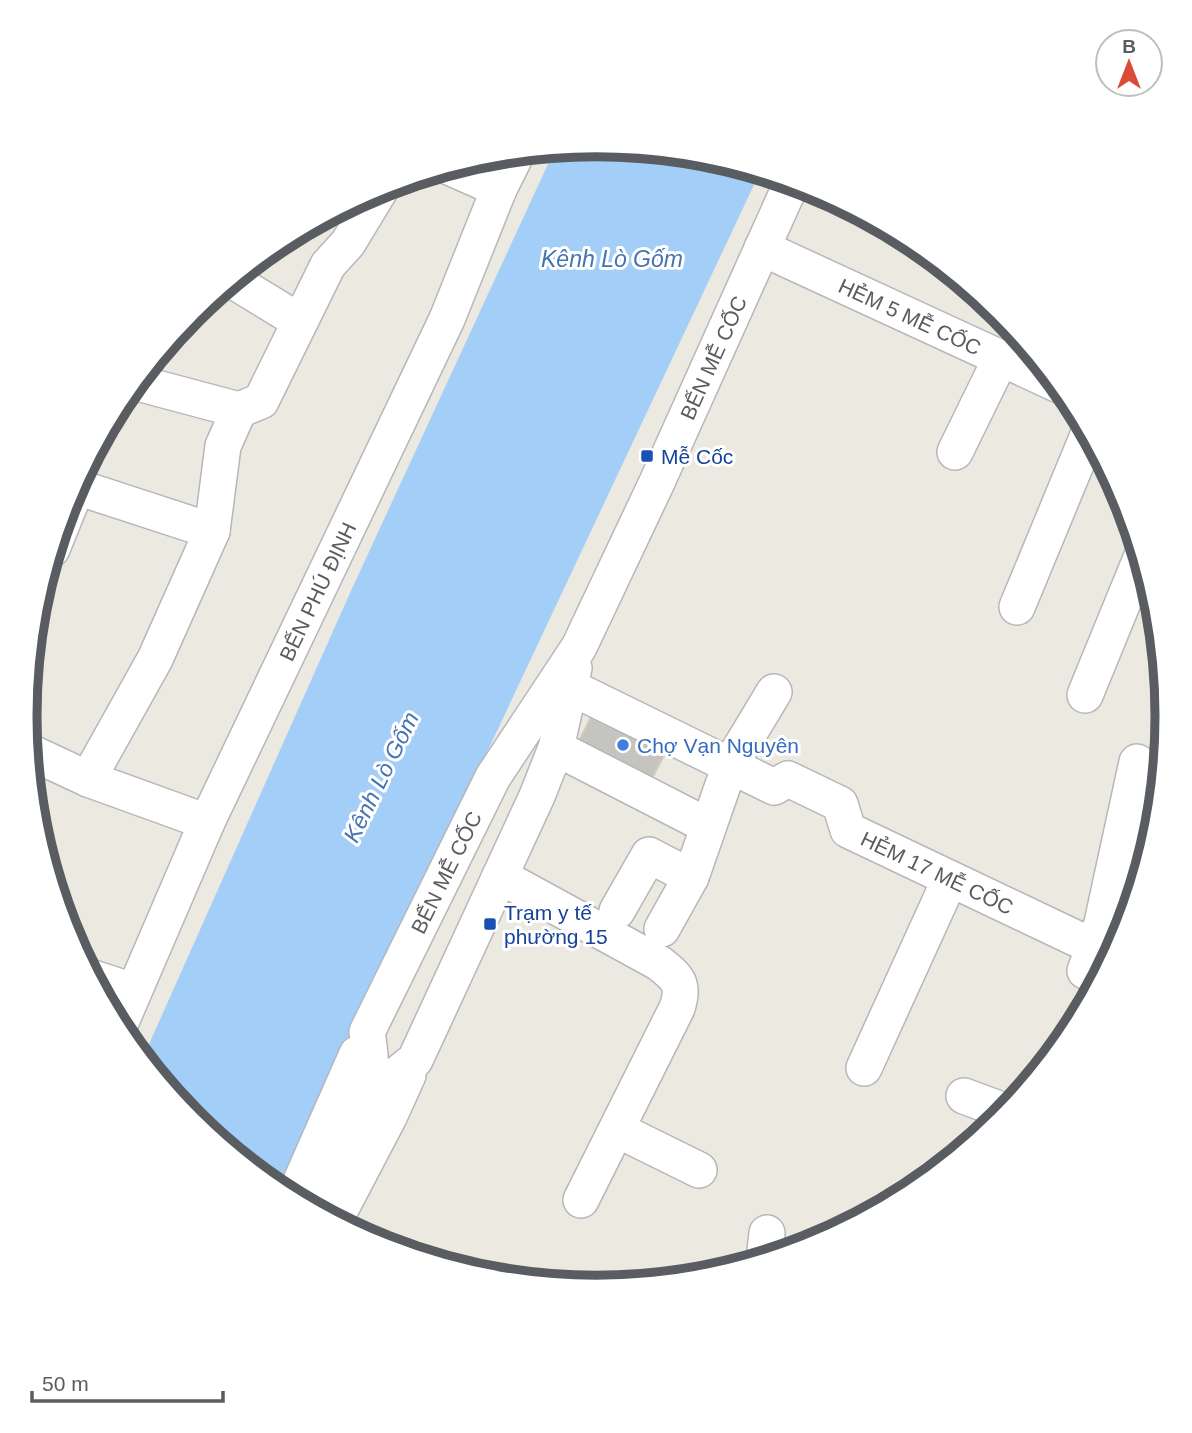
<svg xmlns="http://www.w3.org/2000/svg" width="1192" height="1433" viewBox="0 0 1192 1433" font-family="Helvetica,sans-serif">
<rect width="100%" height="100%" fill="#ebe9e0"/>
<path fill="#a3cef8" d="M 596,145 L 708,156 L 760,172 L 280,1192 L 192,1120 L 142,1060 L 350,593 L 555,149 Z"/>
<path fill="#c6c4be" stroke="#cfcbbf" stroke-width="2" d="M 596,707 L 670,744 L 650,782 L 577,745 Z"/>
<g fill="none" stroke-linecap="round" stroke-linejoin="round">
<defs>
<g id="minor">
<path d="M 449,167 L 499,189"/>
<path id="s1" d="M 762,248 L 1059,385"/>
<path d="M 232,280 L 299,321"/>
<path d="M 134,382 L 239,410"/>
<path d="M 955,452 L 1001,358"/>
<path d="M 74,486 L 212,531"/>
<path d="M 52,549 L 77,487"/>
<path d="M 1017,607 L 1089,433"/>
<path id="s2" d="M 570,687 L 774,787 L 788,779 L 840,804 L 848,830 L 1094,947 L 1085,971 L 1102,977"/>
<path d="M 1085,695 L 1142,556"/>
<path d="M 556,748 L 708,826"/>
<path d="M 28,751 L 88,779 L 207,822"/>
<path d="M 88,779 L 155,659 L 212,531 L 223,446 L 239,410 L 261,401 L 328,265 L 348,243 L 382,187"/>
<path d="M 500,876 L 659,963 C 678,978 685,984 677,1008 L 581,1200"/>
<path d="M 617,911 L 649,855 L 691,877"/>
<path d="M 662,929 L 691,877 L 730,765 L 774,692"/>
<path d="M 1094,947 L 1102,923 L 1137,762"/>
<path d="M 90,977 L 133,991"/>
<path id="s3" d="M 118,1029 L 207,822 L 447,319 L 499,189 L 517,153"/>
<path d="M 864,1068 L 950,879"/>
<path d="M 964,1096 L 1007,1112"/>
<path d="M 361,1113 L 381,1087 L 415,1060 L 537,796 L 556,748 L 574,668"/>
<path d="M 618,1130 L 699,1170"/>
<path d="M 293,1199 L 357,1054"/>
<path id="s4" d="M 314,1211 C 334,1168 362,1122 370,1075 C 372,1061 369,1046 367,1032 L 493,777 L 579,647 L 657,482 L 792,182"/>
<path d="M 334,1222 L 389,1117 L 408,1075"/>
<path d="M 764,1260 L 767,1233"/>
</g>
</defs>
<use href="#minor" stroke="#b6b7bc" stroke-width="38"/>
<use href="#minor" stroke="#fff" stroke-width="35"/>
</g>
<g fill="#1a4fb4" stroke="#fff" stroke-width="2.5">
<rect x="640" y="449" width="14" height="14" rx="3.5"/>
<rect x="483" y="917" width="14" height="14" rx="3.5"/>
</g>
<circle fill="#3f7fe0" stroke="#fff" stroke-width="2.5" cx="623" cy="745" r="7"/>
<g text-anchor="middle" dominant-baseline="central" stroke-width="6" stroke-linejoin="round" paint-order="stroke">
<g font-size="21" fill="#595c60" stroke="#fff">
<text stroke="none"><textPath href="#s1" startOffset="163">HẺM 5 MỄ CỐC</textPath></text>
<text stroke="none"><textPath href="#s4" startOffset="950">BẾN MỄ CỐC</textPath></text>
<text stroke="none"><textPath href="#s3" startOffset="481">BẾN PHÚ ĐỊNH</textPath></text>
<text stroke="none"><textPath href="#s4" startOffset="369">BẾN MỄ CỐC</textPath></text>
<text stroke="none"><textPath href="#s2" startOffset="427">HẺM 17 MỄ CỐC</textPath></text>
</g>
<g font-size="21" fill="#164399" stroke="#fff" text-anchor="start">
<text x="661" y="456">Mễ Cốc</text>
<text x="504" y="912">Trạm y tế<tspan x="504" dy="24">phường 15</tspan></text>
</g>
<g font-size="21" fill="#366cbe" stroke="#fff" text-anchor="start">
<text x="637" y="745">Chợ Vạn Nguyên</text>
</g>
<g font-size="23" font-style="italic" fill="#4674b0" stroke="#fff">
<text x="612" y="259">Kênh Lò Gốm</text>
<text transform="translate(381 777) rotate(-64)">Kênh Lò Gốm</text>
</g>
</g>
<path d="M0 0H1192V1433H0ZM37 716a559 559 0 1 1 1118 0a559 559 0 1 1-1118 0Z" fill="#fff" fill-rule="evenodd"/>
<path fill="none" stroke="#595c60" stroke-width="9" d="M37 716a559 559 0 1 1 1118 0a559 559 0 1 1-1118 0Z"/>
<g transform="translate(1129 63)"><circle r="33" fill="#ffffff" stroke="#bdbebf" stroke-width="2"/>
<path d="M0-5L12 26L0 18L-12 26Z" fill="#da4c36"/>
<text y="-10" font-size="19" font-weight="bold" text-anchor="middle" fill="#595c60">B</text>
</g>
<path d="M32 1391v10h191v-10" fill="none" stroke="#595c60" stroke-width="3.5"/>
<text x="42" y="1391" font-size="21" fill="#595c60" stroke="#ffffff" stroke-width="5" paint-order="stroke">50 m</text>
</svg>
